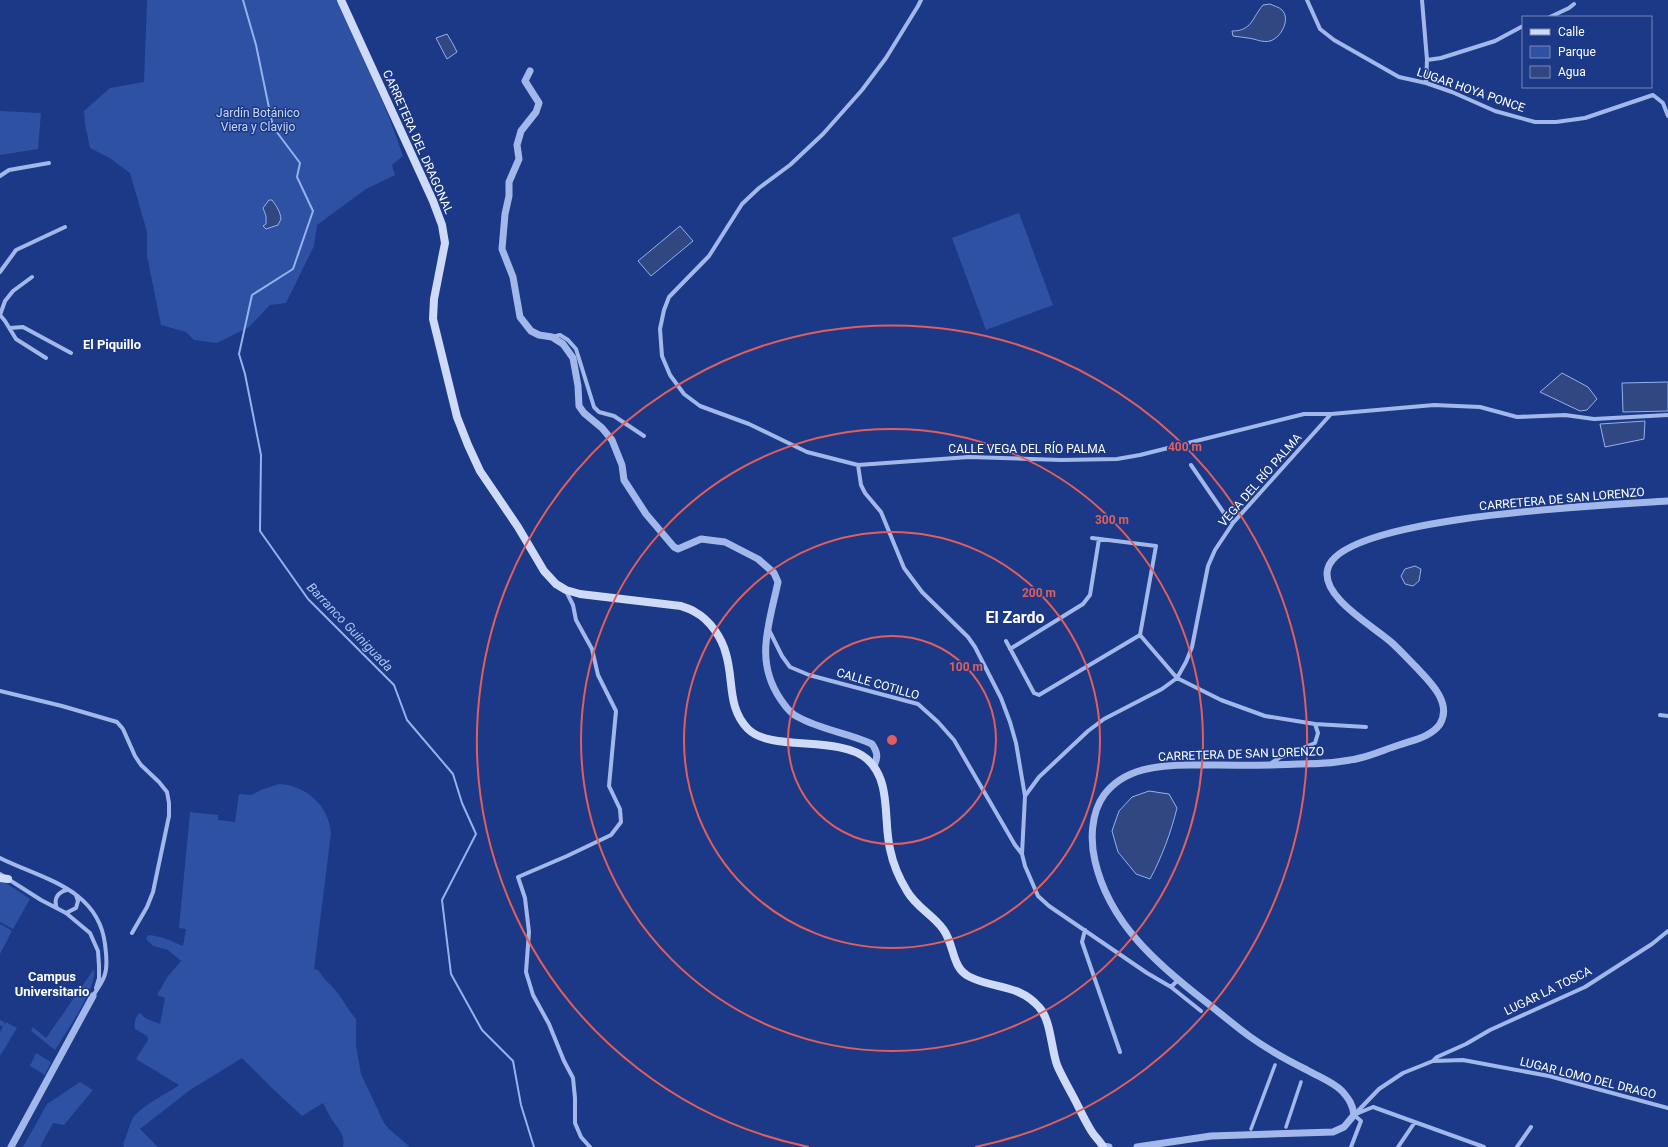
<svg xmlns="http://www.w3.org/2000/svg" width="1668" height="1147" viewBox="0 0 1668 1147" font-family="Roboto,sans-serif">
<rect width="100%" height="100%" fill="#1b3986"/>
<path fill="#2e51a3" d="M 147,0 L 338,0 L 389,117 L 403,156 L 392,165 L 395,175 L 366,189 L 317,225 L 314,246 L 286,303 L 270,305 L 249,327 L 217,343 L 194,340 L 186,332 L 161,325 L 147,256 L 147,232 L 130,173 L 108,157 L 90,148 L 85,124 L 84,111 L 110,88 L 144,82 Z
M 0,111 L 41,113 L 38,149 L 0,155 Z
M 1019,213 L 1053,305 L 986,330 L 952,238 Z
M 279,784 C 305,785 329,805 331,833 L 314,969 L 318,970 C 323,978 329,983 335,990 C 343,999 348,1010 356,1019 L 356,1046 L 361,1074 L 384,1123 L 389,1129 L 410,1147 L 343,1147 C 346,1135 337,1128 331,1118 C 328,1114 326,1108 323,1103 L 302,1116 L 272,1088 L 242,1058 L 190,1090 L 140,1129 L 158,1147 L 124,1147 L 123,1144 C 127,1136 129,1125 133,1118 C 142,1105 167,1094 179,1085 L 136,1059 L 148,1040 L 147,1036 L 135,1029 C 134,1023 135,1017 140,1013 L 145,1018 L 160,1024 L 165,998 L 157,995 L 168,976 L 181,961 L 168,950 L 153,946 L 146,939 L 148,935 C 161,936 172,941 183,946 L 186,929 L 179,928 L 190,812 L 218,815 L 218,820 L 235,822 L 239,794 L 251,795 L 261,790 Z
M 3,881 L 30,899 L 13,929 L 0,922 L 0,882 Z
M 1,924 L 12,931 L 0,954 L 0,925 Z
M 94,969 C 98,986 65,1034 55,1050 L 31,1031 L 33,1027 L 46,1038 Z
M 0,1020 L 4,1022 L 4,1025 L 6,1022 L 17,1028 L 0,1056 L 0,1032 L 3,1027 L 0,1025 Z
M 36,1053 L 51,1062 L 45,1075 L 30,1066 Z
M 80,1082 L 93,1090 L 64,1125 L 53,1123 L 40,1147 L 23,1147 L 47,1104 Z"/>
<path fill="#314781" stroke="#95b1ee" d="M 1270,4 C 1274,6 1279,7 1282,10 C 1291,19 1281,38 1270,41 C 1263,43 1256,39 1248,38 C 1243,37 1238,37 1233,36 L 1232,31 C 1252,31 1252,18 1263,5 Z
M 447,34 L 453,44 L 457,52 L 447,59 L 436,38 Z
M 269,200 L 272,200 C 277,207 280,211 281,219 L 278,225 L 266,229 L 263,226 L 266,224 L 266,216 L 263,208 Z
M 680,226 L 693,241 L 651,276 L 638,261 Z
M 1562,373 L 1588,387 L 1597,399 L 1587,410 L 1580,411 L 1540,392 Z
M 1668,382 L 1668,411 L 1623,412 L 1622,383 Z
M 1645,421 L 1644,439 L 1605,447 L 1600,424 Z
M 1415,566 L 1421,569 L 1419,581 L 1413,586 L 1405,584 L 1401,576 L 1405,569 Z
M 1149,791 L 1169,794 L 1177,808 C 1171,832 1162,857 1150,879 L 1136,874 L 1118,852 L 1112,831 L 1119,811 L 1132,797 Z"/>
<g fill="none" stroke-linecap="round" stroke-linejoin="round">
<path stroke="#95b1ee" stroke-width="2" d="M 243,0 L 256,45 L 273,127 L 300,163 L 297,177 L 313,211 L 293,269 L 252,295 L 239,354 L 245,374 L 261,455 L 260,531 L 308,599 L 394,685 L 407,720 L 453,774 L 462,803 L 476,834 L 442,900 L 451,974 L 482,1030 L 513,1061 L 521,1105 L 534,1147"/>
<path stroke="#a2b8eb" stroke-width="3.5" d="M 1286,1127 L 1301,1082
M 1251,1129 L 1275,1065"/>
<path stroke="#a2b8eb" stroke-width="4" d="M 921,0 L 918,6 L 886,58 L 862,90 L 823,134 L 790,165 L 759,188 L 742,204 L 709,256 L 669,297 L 664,310 L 660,329 L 662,356 L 670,375 L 684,394 L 700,406 L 749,424 L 807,452 L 858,465 L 969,457 L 1061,460 L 1117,459 L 1140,455 L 1304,414 L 1331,414 L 1434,405 L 1480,407 L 1517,417 L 1565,415 L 1594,419 L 1668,415
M 1307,0 L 1320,29 L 1334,40 L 1399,77 L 1426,83 L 1452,92 L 1495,111 L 1535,122 L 1556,122 L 1585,118 L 1653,95 L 1663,103 L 1668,116
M 1422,0 L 1427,60 L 1426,83
M 1550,17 L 1569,8 L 1574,4
M 1427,60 L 1441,58 L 1495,41 L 1523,26
M 0,176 L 9,170 L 49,163
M 0,272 L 16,250 L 65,227
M 0,315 L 5,321 L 16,339 L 46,358
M 0,315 L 5,301 L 13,291 L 32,277
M 10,328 L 23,327 L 71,353
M 552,337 L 560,335 L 568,340 L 576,349 L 594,407 L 599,412 L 614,416 L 644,436
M 858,465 L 861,485 L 865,493 L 881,512 L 904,568 L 922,592 L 968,637 L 975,647 L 1001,698 L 1010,722 L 1016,743 L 1025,796
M 1191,465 L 1226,516 L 1233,523
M 566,591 L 573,605 L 576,620 L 592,649 L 598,675 L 616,711 L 609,786 L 620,809 L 621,822 L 611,835 L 567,856 L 518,877 L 525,898 L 529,932 L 526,972 L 533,995 L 549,1024 L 564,1061 L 573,1078 L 575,1098 L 575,1123 L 581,1137 L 590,1147
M 769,630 L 782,656 L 790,667 L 809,675 L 918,704 L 938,722 L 954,740 L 1015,845 L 1022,854
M 1140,635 L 1177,678 L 1221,700 L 1265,716 L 1315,724 L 1318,733 L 1315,743 L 1279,758 L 1270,764
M 1006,641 L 1034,693 L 1039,695 L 1140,635 L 1156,546 L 1092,538
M 1010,649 L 1083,604 L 1090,595 L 1099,539
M 0,691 L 62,706 L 117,722 L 123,729 L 135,756 L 141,765 L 159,782 L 167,792 L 169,803 L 169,816 L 153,892 L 147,907 L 132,933
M 1660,715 L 1668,716
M 1315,724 L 1366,727
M 0,858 C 42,879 98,888 105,944 C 106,953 108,965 105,974 C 103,982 97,989 93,996
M 0,874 L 41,900 L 66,913 L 90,933 L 98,951 L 99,966 L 99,978 L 96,988
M 57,908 C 53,899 58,892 67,890
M 66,913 L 76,908 L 78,901 L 76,895
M 1085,930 L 1082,942 L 1120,1052
M 1178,980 L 1171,987 L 1147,973 L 1049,906 L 1038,896 L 1025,866 L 1022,854 L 1025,796 L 1039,777 L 1088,731 L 1104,719 L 1162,689 L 1177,678 L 1186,662 L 1192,647 L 1208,566 L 1215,550 L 1233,523 L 1331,414
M 1171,987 L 1201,1011
M 1433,1061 L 1437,1057 L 1466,1044 L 1490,1030 L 1585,987 L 1652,944 L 1668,931
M 1356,1114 L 1373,1107 L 1484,1147
M 1354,1115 L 1379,1089 L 1403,1073 L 1433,1061 L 1463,1060 L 1549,1076 L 1668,1108
M 1351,1147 L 1361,1121 L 1354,1115
M 1398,1147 L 1415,1122
M 1517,1147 L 1531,1127"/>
<path stroke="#a2b8eb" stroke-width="7" d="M 530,71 L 525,81 L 539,103 L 536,112 L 521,131 L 517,145 L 519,159 L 509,182 L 509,196 L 505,214 L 502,249 L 513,277 L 520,317 L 531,331 L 539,335 L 552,337 L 563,344 L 573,358 L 578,386 L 579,406 L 584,413 L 602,428 L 612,440 L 622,465 L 624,480 L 646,514 L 674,547 L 678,549 L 701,539 L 725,542 L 758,559 L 774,573 L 778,582 C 769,625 754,661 781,700 C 785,706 791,714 798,717 C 821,730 849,733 872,744 C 878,753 878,757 874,766
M 1103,1146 L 1109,1147
M 11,1147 L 93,996
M 1137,1147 L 1211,1136 L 1333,1132 L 1344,1127 L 1354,1115 C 1353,1105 1349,1099 1342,1091 C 1333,1082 1319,1077 1307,1070 C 1287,1060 1267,1049 1249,1036 C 1234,1025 1220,1013 1206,1002 C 1158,965 1109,923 1095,861 C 1090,840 1091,813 1104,795 C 1124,768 1159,765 1190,765 C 1226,765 1263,766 1299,764 C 1319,764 1340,763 1360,758 C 1373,755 1386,749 1399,745 C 1413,740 1431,737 1440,724 C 1453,702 1428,680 1415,666 C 1407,658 1399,649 1391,642 C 1373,626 1319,596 1328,568 C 1344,515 1615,505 1668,501"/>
<path stroke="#cedaf8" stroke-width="8" d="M 341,0 L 433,201 L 442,225 L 445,243 L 434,299 L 433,319 L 457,417 L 468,445 L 480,471 L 518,527 L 544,571 L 556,584 L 566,590 L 580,594 L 681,606 C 686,608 691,609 695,612 C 710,620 722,638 726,654 C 734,680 727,708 748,729 C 771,752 839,735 867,759 C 892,781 883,820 890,849 C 893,864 899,878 907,891 C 916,907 933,915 943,929 C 955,945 951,968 970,977 C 994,989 1019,984 1039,1007 C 1051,1020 1051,1048 1057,1065 C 1062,1077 1070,1090 1076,1102 C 1081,1112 1086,1123 1092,1132 C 1095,1137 1101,1142 1103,1147
M 0,878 L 8,879"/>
</g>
<g fill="none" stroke="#e05e5e" stroke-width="2">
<circle cx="892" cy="740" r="104"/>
<circle cx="892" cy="740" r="208"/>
<circle cx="892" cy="740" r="311"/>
<path d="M809 1147A415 415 0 1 1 975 1147"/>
</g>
<g text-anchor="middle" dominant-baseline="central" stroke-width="3" stroke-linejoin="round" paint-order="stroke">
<g font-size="12" fill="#fff" stroke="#1b3986">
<text transform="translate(1471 90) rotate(19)">LUGAR HOYA PONCE</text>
<text transform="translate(418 142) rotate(66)">CARRETERA DEL DRAGONAL</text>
<text x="1027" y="449">CALLE VEGA DEL RÍO PALMA</text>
<text transform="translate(1260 480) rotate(-49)">VEGA DEL RÍO PALMA</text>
<text transform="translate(1562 499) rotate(-5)">CARRETERA DE SAN LORENZO</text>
<text transform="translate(878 684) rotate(16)">CALLE COTILLO</text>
<text transform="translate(1241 754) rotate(-2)">CARRETERA DE SAN LORENZO</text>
<text transform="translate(1548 991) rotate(-26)">LUGAR LA TOSCA</text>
<text transform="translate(1588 1078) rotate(14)">LUGAR LOMO DEL DRAGO</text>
</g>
<g font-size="12" fill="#c7d6f8" stroke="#1b3986">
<text x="258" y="113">Jardín Botánico<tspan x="258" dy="14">Viera y Clavijo</tspan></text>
</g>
<g font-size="13" font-weight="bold" fill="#fff" stroke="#1b3986">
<text x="112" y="344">El Piquillo</text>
<text x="52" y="976">Campus<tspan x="52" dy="15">Universitario</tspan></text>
</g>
<g font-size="13" font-style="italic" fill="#adc3f3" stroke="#1b3986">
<text transform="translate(350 627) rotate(46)">Barranco Guiniguada</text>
</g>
<g font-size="16" font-weight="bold" fill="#fff" stroke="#1b3986">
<text x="1015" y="617">El Zardo</text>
</g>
</g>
<circle cx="892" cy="740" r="6" fill="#e05e5e" stroke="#1b3986" stroke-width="2"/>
<g font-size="12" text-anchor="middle" font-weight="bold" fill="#e05e5e" stroke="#1b3986" stroke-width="3" stroke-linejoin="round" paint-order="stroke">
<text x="1185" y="451">400 m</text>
<text x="1112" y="524">300 m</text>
<text x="1039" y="597">200 m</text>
<text x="966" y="671">100 m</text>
</g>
<rect x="1522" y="16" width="130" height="72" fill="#1b3986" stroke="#7688b6"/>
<rect x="1530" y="29" width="20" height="6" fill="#cedaf8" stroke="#7688b6"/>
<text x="1558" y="36" font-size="12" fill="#ffffff">Calle</text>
<rect x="1530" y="46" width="20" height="12" fill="#2e51a3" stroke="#7688b6"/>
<text x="1558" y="56" font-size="12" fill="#ffffff">Parque</text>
<rect x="1530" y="66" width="20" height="12" fill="#314781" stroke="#7688b6"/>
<text x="1558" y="76" font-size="12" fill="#ffffff">Agua</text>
</svg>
